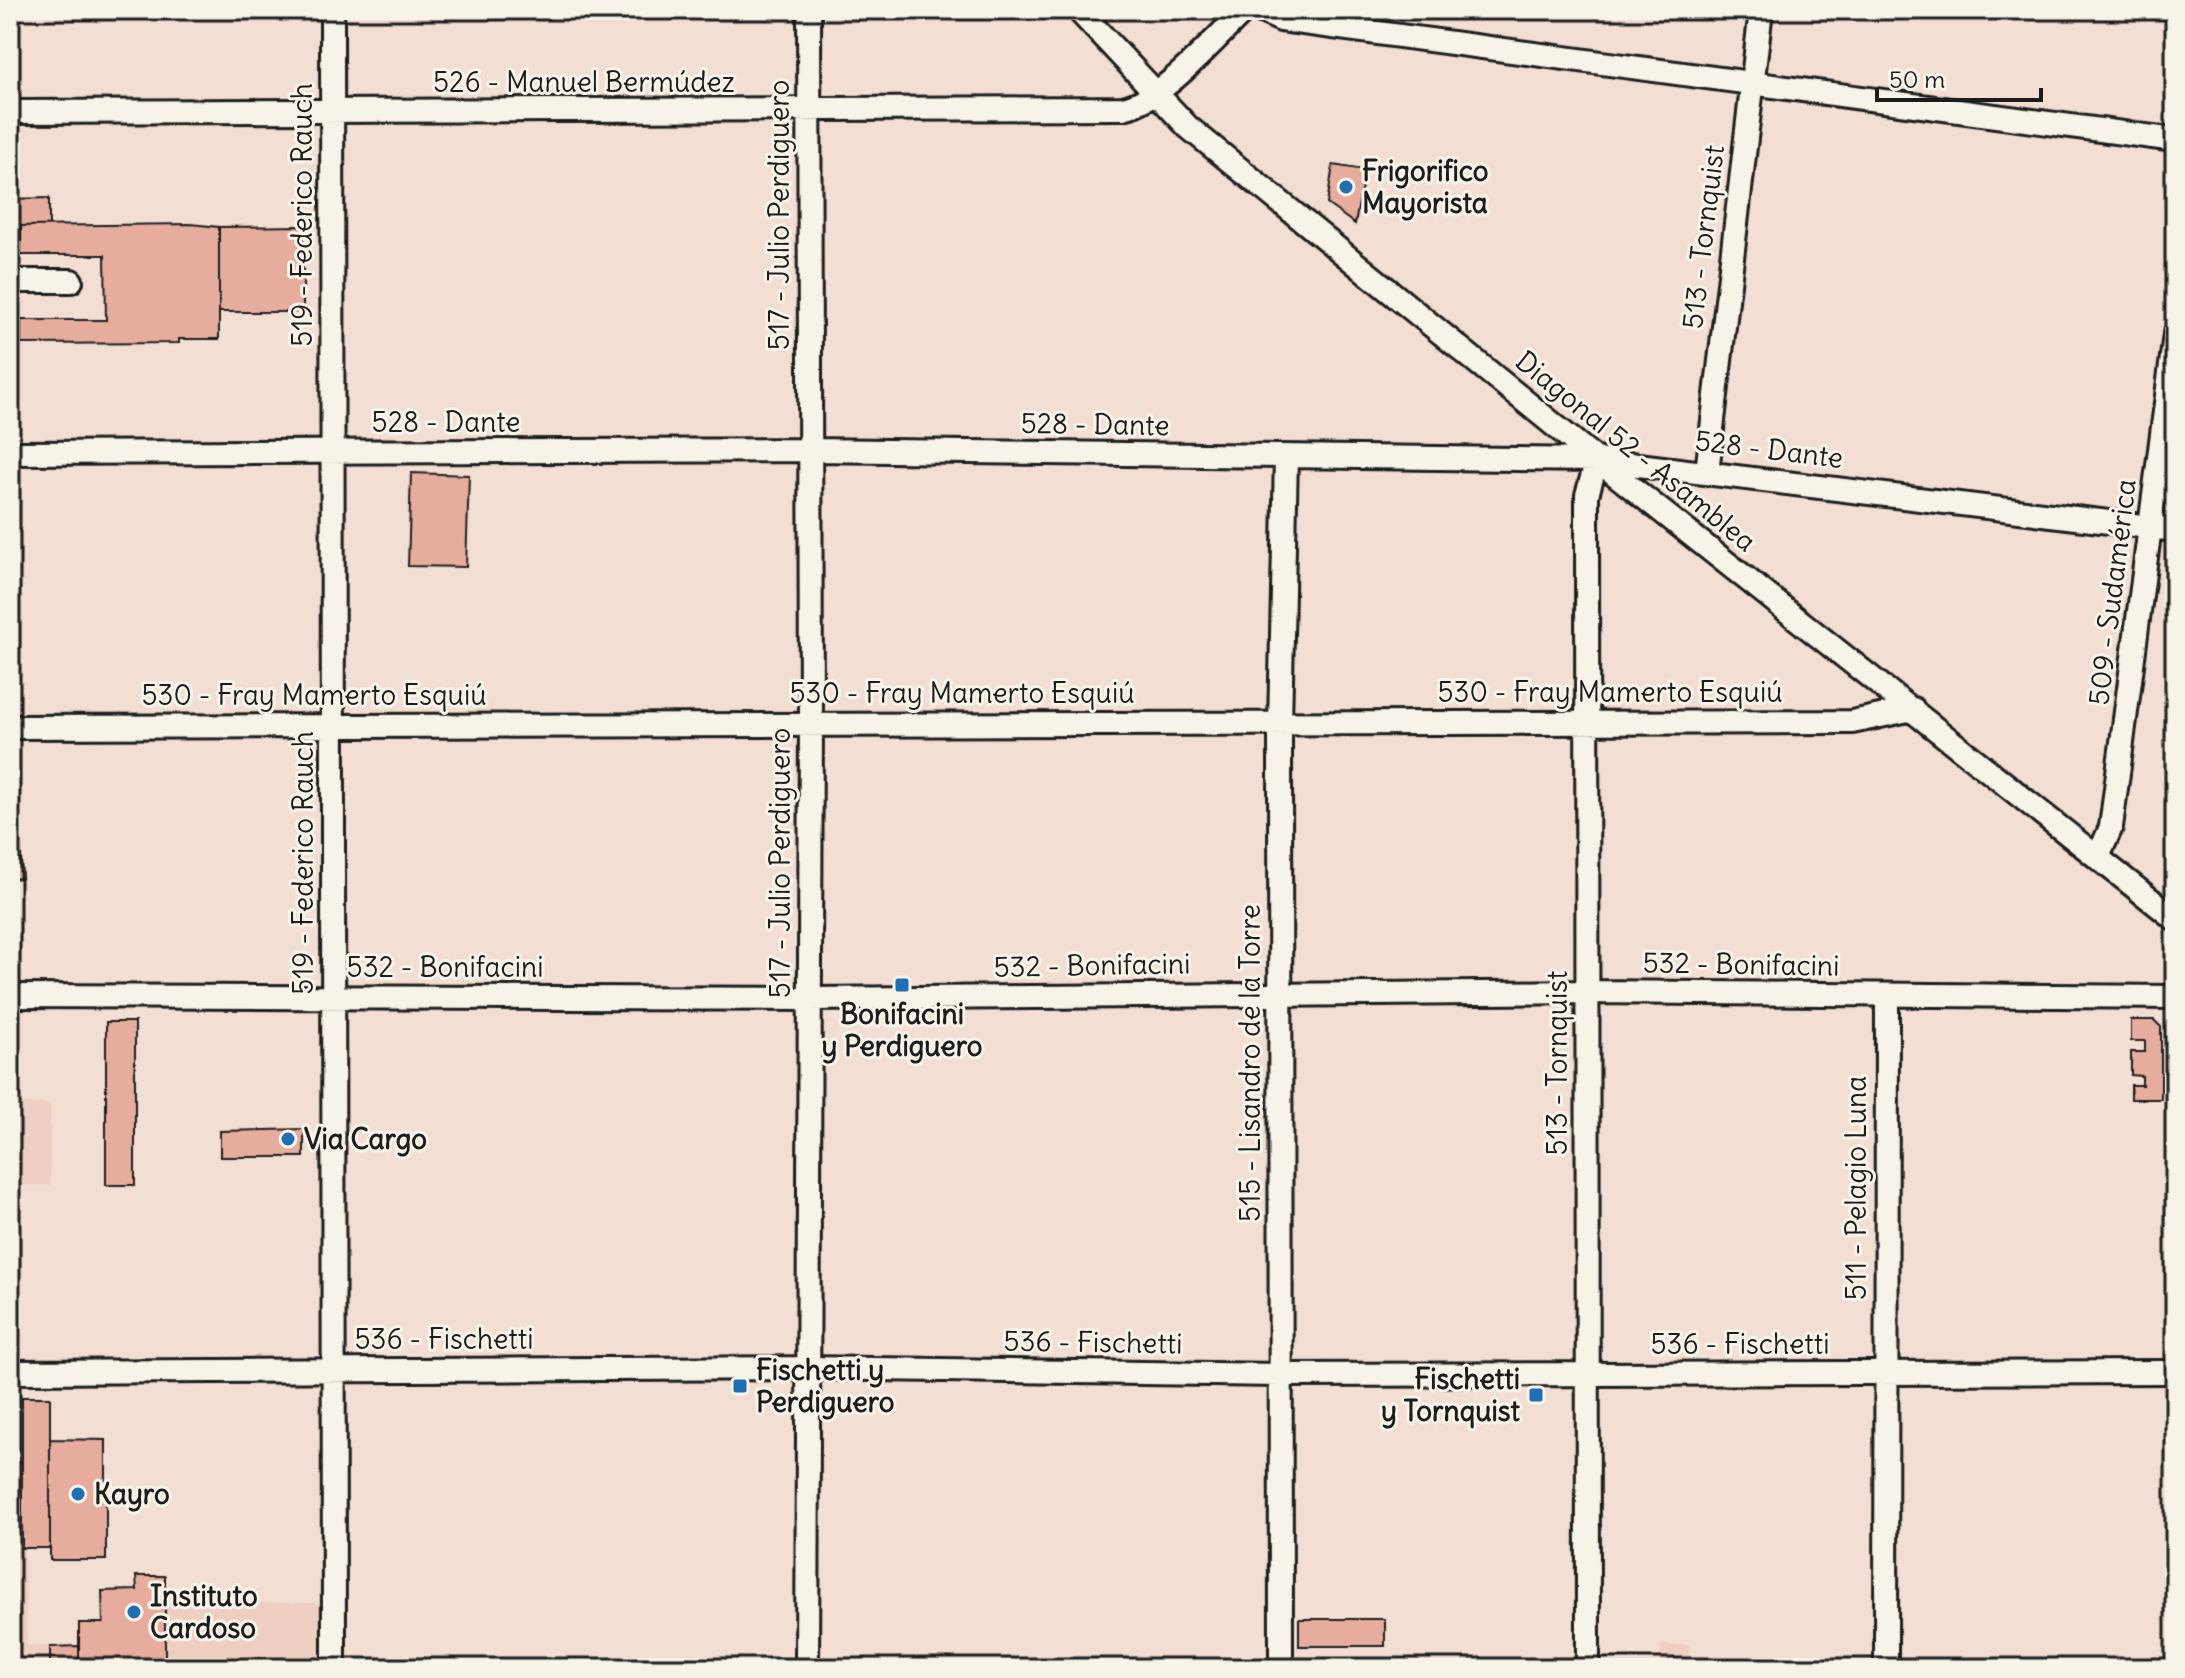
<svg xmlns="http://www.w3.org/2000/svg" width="2185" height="1678" viewBox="0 0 2185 1678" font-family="Delius,sans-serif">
<rect width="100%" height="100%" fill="#f2ded2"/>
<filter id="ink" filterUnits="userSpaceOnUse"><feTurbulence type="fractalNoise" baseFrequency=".0125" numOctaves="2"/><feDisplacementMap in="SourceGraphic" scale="16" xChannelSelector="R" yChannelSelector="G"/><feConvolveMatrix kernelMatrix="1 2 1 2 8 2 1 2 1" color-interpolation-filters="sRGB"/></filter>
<g filter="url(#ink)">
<path fill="#eecfc2" d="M 10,1104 L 50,1104 L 50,1185 L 10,1185 Z
M 10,1463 L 22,1463 L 27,1645 L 79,1646 L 79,1623 L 103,1622 L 102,1591 L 137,1590 L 136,1576 L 165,1576 L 166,1602 L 324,1603 L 325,1668 L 10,1668 Z
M 1661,1645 L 1689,1645 L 1689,1668 L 1660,1668 Z"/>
<path fill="#b6e19e" stroke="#697e5d" stroke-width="2" d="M 10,1397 L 22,1397 L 22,1463 L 10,1463 Z"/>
<path fill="#e6ad9e" stroke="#1c1c1c" stroke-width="2" d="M 1333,165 L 1365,170 L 1355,224 L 1327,204 Z
M 49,198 L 49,226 L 21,226 L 21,255 L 10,255 L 10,199 Z
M 190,224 L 219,227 L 219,339 L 179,339 L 179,343 L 21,344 L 21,320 L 106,320 L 105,255 L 21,255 L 21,226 Z
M 303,226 L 303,312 L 219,312 L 219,227 Z
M 411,473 L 469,475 L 466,567 L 408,566 Z
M 20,838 L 22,878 L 10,879 L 10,839 Z
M 2131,1020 L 2154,1020 L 2161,1027 L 2161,1099 L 2131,1099 L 2131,1085 L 2142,1085 L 2142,1076 L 2131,1075 L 2131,1052 L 2145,1052 L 2145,1041 L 2131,1041 Z
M 106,1022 L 135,1022 L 135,1185 L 106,1185 Z
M 304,1129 L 304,1157 L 220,1157 L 220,1131 Z
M 22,1397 L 50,1397 L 50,1548 L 22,1548 Z
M 50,1439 L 106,1440 L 106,1560 L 50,1560 Z
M 10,1463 L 22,1463 L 22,1492 L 10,1491 Z
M 136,1576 L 165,1576 L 165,1668 L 79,1668 L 79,1623 L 103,1623 L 102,1591 L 137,1590 Z
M 1299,1619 L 1385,1619 L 1385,1646 L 1299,1646 Z
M 79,1646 L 79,1668 L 50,1668 L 50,1647 Z"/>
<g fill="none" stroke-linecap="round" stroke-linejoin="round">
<defs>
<path id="minor" d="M 332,10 L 334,1668
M 1078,10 L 1188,127 L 1597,460 L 2175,919
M 1259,10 L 1281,20 L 2175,140
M 10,112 L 1123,108 C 1163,100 1214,39 1245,10
M 10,281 L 71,281
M 10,453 L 810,450 L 1597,460 L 2175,530
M 1707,472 L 1761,10
M 10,727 L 1852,722 L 1913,709
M 2099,855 L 2111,827 L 2175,334
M 10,996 L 810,999 L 1587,992 L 2175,997
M 10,1372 L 806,1368 L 1280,1375 L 2175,1372
M 807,1668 L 811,722 L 809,10
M 1281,1668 L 1280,724 L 1286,457
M 1588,1668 L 1587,495 L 1597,460
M 1886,1668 L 1887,997"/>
</defs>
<use href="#minor" stroke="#1c1c1c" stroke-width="28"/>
<use href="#minor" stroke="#f7f3e8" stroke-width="22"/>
</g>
</g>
<g fill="#1f6fb2" stroke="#f7f3e8" stroke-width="3">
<circle cx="1346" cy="187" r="8"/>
<rect x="894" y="977" width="16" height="16" rx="4"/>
<circle cx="288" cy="1139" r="8"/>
<rect x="732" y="1378" width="16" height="16" rx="4"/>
<rect x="1528" y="1387" width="16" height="16" rx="4"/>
<circle cx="78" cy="1494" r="8"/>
<circle cx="134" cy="1612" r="8"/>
</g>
<g text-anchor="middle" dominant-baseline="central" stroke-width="6" stroke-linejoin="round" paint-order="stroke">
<g font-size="28" fill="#1c1c1c" stroke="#f7f3e8">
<text x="584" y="82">526 - Manuel Bermúdez</text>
<text transform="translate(302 215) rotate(-90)">519 - Federico Rauch</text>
<text transform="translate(779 215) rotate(-90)">517 - Julio Perdiguero</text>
<text transform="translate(1703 237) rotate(-83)">513 - Tornquist</text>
<text x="446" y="422">528 - Dante</text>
<text transform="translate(1095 424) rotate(1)">528 - Dante</text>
<text transform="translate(1769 449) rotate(7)">528 - Dante</text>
<text transform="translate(1636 451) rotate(39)">Diagonal 52 - Asamblea</text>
<text transform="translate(2112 592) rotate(-83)">509 - Sudamérica</text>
<text x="1610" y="692">530 - Fray Mamerto Esquiú</text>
<text x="962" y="693">530 - Fray Mamerto Esquiú</text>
<text x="314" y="695">530 - Fray Mamerto Esquiú</text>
<text transform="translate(303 863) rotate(-90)">519 - Federico Rauch</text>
<text transform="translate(780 863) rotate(-90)">517 - Julio Perdiguero</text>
<text transform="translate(1741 964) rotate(1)">532 - Bonifacini</text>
<text transform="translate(1092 965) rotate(-1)">532 - Bonifacini</text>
<text x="445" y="967">532 - Bonifacini</text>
<text transform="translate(1250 1063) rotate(-90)">515 - Lisandro de la Torre</text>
<text transform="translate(1557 1063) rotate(-90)">513 - Tornquist</text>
<text transform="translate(1856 1188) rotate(-90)">511 - Pelagio Luna</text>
<text x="444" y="1339">536 - Fischetti</text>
<text transform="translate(1093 1342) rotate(1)">536 - Fischetti</text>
<text x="1740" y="1344">536 - Fischetti</text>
</g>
<g font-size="28" font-weight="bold" fill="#1c1c1c" stroke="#f7f3e8" text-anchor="start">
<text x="1362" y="171">Frigorifico<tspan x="1362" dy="32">Mayorista</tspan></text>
<text x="902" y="1014" text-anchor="middle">Bonifacini<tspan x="902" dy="32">y Perdiguero</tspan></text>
<text x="304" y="1139">Via Cargo</text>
<text x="756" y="1370">Fischetti y<tspan x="756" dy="32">Perdiguero</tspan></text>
<text x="1520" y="1379" text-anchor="end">Fischetti<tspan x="1520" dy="32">y Tornquist</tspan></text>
<text x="94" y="1494">Kayro</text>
<text x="150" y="1596">Instituto<tspan x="150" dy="32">Cardoso</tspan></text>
</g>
</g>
<rect width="2185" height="1678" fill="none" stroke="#f7f3e8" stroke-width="40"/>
<rect x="20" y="20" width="2145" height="1638" fill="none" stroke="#1c1c1c" stroke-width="3" filter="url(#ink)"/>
<path d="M1877 88v12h164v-12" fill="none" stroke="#1c1c1c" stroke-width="4"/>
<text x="1889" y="88" font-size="24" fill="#1c1c1c" stroke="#f7f3e8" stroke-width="6" paint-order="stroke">50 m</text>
</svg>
